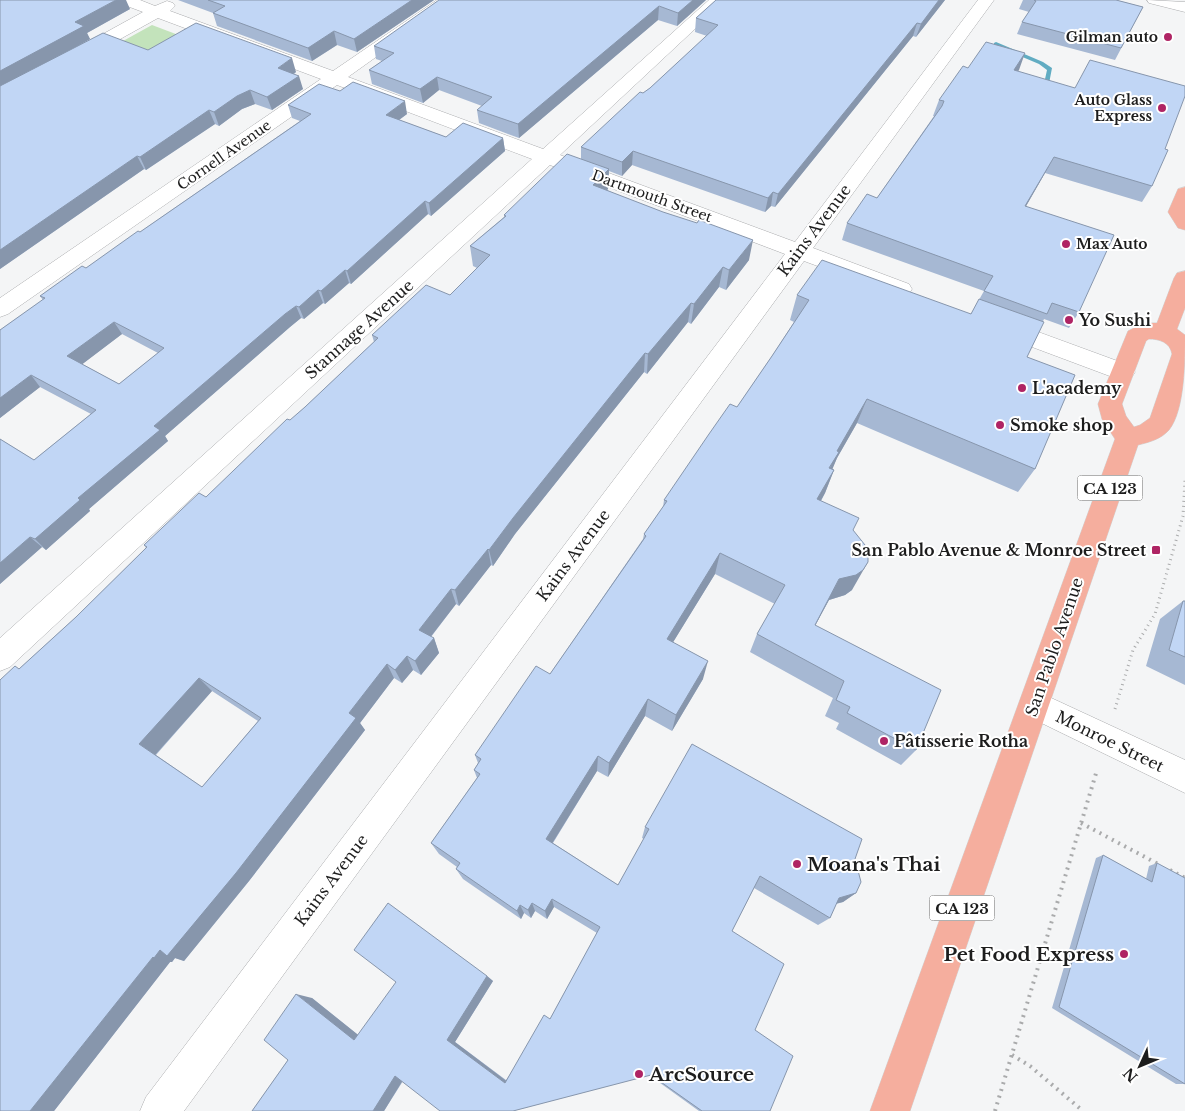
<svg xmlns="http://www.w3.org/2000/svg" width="1185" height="1111" viewBox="0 0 1185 1111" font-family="'Libre Baskerville',serif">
<rect width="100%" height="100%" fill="#f4f5f6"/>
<path fill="#c3e3bb" d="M 152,25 L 189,39 L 152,61 L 114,46 Z"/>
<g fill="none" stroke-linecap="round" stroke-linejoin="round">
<path fill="#61acc2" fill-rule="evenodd" d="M 996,42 L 1043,62 L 1052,68 L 1047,94 L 1042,93 L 1047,70 L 1039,64 L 994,45 L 994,43 Z"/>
<defs>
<path id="street" d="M 117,0 L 140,0 L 155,6 L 167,1 L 173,3 L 175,6 L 170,11 L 333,71 L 437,0 L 456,0 L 348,77 L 543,149 L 709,0 L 726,0 L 560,155 L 795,242 L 978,0 L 994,0 L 813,248 L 909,284 L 912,289 L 909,294 L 901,296 L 893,294 L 804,261 L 184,1111 L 140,1111 L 146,1097 L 785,254 L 550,165 L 10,667 L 0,671 L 0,638 L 532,159 L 337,85 L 8,314 L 0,317 L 0,298 L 321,79 L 158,18 L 86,58 L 74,58 L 71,54 L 74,50 L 143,12 L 119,3 Z
M 1147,0 L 1185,2 L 1185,12 L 1149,3 Z
M 1000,318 L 1131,366 L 1135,372 L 1131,378 L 1123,381 L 992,332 L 989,326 L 992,320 Z
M 1034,690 L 1185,760 L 1185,793 L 1023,714 L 1019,704 L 1023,694 Z"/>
<path id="primary" d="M 1185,187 L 1185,230 L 1178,228 L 1168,212 L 1178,189 Z
M 1185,271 L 1185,308 L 1177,329 L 1185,335 C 1185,360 1185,410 1169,430 C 1161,439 1150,442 1138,445 L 910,1111 L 870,1111 L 1115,439 L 1102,419 L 1098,404 L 1128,331 L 1144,323 L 1157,323 L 1174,278 L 1177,273 ZM 1149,339 C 1159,339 1170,342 1172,354 L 1150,418 L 1140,425 L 1134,427 L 1126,416 L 1122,404 L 1146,341 Z"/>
</defs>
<use href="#street" stroke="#aaabad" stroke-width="1"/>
<use href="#primary" stroke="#d2d2d2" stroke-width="1"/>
<path stroke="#aaabac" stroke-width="3" stroke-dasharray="1 4" stroke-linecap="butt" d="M 1115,709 L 1133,650 L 1155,614 L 1183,516 L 1185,480"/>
<path stroke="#aaabac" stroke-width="4" stroke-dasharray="2 5" stroke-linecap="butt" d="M 1081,823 L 1160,865
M 1170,870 L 1185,878
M 1012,1055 L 1030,1066 L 1083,1111
M 995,1111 L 1097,770"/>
<use href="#street" fill="#fff" fill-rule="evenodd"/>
<use href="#primary" fill="#f5ae9e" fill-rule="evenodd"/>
</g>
<path fill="#a6b8d3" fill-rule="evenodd" d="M 0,0 L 130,9 L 87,33 L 90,39 L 80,45 L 148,50 L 296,72 L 294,74 L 303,89 L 272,110 L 255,104 L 242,109 L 219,126 L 215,124 L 146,170 L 144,169 L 0,269 Z
M 178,0 L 434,0 L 357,52 L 337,45 L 312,61 L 217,26 L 213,13 Z
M 706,0 L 677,26 L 658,20 L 519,138 L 479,123 L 477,110 L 482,106 L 439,90 L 423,103 L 372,84 L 369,70 L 382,61 L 376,59 L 374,46 Z
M 716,0 L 945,0 L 916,37 L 913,36 L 775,207 L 771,206 L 765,212 L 632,165 L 622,176 L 609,171 L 608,189 L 607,190 L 749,260 L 726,290 L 719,287 L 691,324 L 688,322 L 647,374 L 644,372 L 515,534 L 493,566 L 491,565 L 459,606 L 456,604 L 431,637 L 434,638 L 439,653 L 421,675 L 413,670 L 402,683 L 394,678 L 360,723 L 365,730 L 249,881 L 184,961 L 175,958 L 172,962 L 170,962 L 54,1111 L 0,1111 L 19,669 L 76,617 L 146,548 L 144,545 L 206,497 L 305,407 L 374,342 L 372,335 L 450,295 L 477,268 L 473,266 L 470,246 L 504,217 L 504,215 L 581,159 L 581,147 L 643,93 L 650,88 L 707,36 L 695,32 L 696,18 ZM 212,691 L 258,721 L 202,787 L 156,755 Z
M 1023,0 L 1116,0 L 1143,7 L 1115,60 L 1017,34 L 1022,22 L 1029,12 L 1019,9 Z
M 1025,53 L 1017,71 L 1165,149 L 1152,186 L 1142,202 L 1045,173 L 1026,206 L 1079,312 L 1069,328 L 1044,319 L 1027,357 L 1035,469 L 1018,492 L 857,423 L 837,458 L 832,469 L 834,470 L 825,493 L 821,501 L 853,530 L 852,590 L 845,595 L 829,600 L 815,626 L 916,750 L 901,765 L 836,729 L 839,723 L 825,716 L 833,698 L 750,652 L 757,634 L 775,604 L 715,574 L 673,642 L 703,679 L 672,731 L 645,716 L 608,777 L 597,771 L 553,843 L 618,885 L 644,839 L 642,838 L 645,827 L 855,859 L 856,893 L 843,902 L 836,904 L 830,918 L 818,925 L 754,888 L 732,931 L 755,1030 L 770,1111 L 699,1111 L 649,1075 L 513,1111 L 403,1081 L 384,1111 L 252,1111 L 288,1060 L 312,998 L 358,1035 L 487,976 L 493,981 L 455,1042 L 506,1080 L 550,1019 L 597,933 L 554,907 L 547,919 L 535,911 L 531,918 L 524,913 L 521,919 L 463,879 L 456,869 L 457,867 L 439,854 L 431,843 L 477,778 L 474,770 L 478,763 L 475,755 L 550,674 L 643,539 L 644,534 L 663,507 L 664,500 L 737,407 L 772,356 L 794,322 L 790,320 L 797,295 L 971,314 L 984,291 L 842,240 L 847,223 L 877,198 L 934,116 L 933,116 L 939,100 L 968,68 Z
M 340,91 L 407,114 L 399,120 L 446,137 L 503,138 L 505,151 L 431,216 L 428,214 L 351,284 L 349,283 L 325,304 L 323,303 L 304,319 L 301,318 L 290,327 L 165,436 L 168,441 L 89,509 L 90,511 L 46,550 L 42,547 L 0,584 L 0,439 L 34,460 L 91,414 L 40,387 L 0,418 L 0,330 L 43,300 L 40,296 L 86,268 L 140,232 L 300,121 L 292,118 L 288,105 ZM 122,334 L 158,353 L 119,384 L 82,364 Z
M 1183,601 L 1185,601 L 1185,685 L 1146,666 L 1160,619 Z
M 1103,855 L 1146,879 L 1149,866 L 1157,863 L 1185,1084 L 1176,1084 L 1052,1008 L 1096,858 Z"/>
<path fill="#8796ac" d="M 116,0 L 126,0 L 130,9 L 87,33 L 90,39 L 0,89 L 0,71 L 75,22 Z
M 412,0 L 434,0 L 357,52 L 354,39 Z
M 693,0 L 706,0 L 677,26 L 678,13 Z
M 939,0 L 945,0 L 916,37 L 921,24 Z
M 659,6 L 658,20 L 519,138 L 518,124 Z
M 917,23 L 913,36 L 775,207 L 778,194 Z
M 334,31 L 337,45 L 312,61 L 308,48 Z
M 1025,53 L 1019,70 L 1007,87 L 1014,70 Z
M 292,58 L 296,72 L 282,81 L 278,68 Z
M 299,76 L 303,89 L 272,110 L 267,97 Z
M 437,77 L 439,90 L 423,103 L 420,89 Z
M 250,90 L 255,104 L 242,109 L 219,126 L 214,112 L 237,96 Z
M 405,101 L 407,114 L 388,128 L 386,115 Z
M 209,110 L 215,124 L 146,170 L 140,157 Z
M 503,138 L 505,151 L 431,216 L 429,203 Z
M 633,151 L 632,165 L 622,176 L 622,162 Z
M 137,156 L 144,169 L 0,269 L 0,250 Z
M 1054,157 L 1045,173 L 1017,222 L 1025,206 Z
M 609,169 L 608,189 L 593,205 L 593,185 Z
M 773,192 L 771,206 L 765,212 L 768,198 Z
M 425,201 L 428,214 L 351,284 L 347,271 Z
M 753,240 L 749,260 L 726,290 L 729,270 Z
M 723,267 L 719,287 L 691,324 L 694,304 Z
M 345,270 L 349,283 L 325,304 L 321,291 Z
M 318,290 L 323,303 L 304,319 L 299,307 Z
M 691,303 L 688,322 L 647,374 L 648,354 Z
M 296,306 L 301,318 L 290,327 L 165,436 L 168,441 L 89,509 L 90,511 L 46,550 L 35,539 L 154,426 L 285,314 Z
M 114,322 L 122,334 L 76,369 L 67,356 Z
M 645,353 L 644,372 L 515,534 L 493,566 L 489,550 L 513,518 Z
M 31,375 L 40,387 L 0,418 L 0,398 Z
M 867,399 L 857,423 L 837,458 L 830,475 L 820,491 L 837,451 Z
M 834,470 L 825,493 L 809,522 L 817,499 Z
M 30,537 L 42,547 L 0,584 L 0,563 Z
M 488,549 L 491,565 L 459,606 L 455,590 Z
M 720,553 L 715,574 L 664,657 L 667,639 Z
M 868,562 L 852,590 L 845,595 L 829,600 L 805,644 L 839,579 Z
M 451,589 L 456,604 L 425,644 L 419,630 Z
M 434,638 L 439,653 L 421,675 L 415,661 Z
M 407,656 L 413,670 L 402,683 L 395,670 Z
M 708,661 L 703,679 L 672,731 L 676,715 Z
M 387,664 L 394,678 L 360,723 L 365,730 L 249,881 L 184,961 L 175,958 L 172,962 L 170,962 L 54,1111 L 30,1111 L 153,957 L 349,713 Z
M 199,678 L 212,691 L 155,755 L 139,744 Z
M 648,699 L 645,716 L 608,777 L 609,763 Z
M 598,756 L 597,771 L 548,850 L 546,839 Z
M 856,893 L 843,902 L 826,906 L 839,898 Z
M 552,899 L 554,907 L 547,919 L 545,911 Z
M 532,903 L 535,911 L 531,918 L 528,910 Z
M 520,905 L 524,913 L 521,919 L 517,911 Z
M 487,976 L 493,981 L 455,1042 L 509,1083 L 505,1083 L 447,1040 Z
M 296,994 L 312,998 L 367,1042 L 354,1040 Z
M 406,1075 L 384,1111 L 373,1111 L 395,1076 Z"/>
<path fill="#c1d6f5" stroke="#8796ac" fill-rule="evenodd" d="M 0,0 L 116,0 L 75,22 L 84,26 L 0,71 Z
M 208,0 L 412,0 L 354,39 L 334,31 L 308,48 L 213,13 L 225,6 Z
M 439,0 L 693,0 L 678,13 L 659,6 L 518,124 L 477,110 L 492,97 L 437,77 L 420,89 L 369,70 L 394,53 L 374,46 Z
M 716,0 L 939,0 L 921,24 L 917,23 L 778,194 L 773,192 L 768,198 L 633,151 L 622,162 L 581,147 L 640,92 L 643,93 L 650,88 L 718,25 L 696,18 Z
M 1034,0 L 1116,0 L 1143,7 L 1121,48 L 1022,22 L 1036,1 Z
M 196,23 L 292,58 L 278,68 L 299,76 L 267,97 L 250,90 L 237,96 L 214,112 L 209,110 L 140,157 L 137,156 L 0,250 L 0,86 L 103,33 L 148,50 Z
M 986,42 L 1025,53 L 1014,70 L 1075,88 L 1090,60 L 1185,86 L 1185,96 L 1165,149 L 1168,150 L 1152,186 L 1054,157 L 1025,206 L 1114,235 L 1079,312 L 1052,303 L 1047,314 L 984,291 L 993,276 L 847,223 L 867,194 L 877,198 L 942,106 L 944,101 L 939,100 L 963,66 L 968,68 Z
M 353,82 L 405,101 L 386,115 L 446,137 L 463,123 L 503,138 L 429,203 L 425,201 L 347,271 L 345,270 L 321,291 L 318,290 L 299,307 L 296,306 L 285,314 L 154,426 L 160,430 L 78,498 L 80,500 L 35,539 L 30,537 L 0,563 L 0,439 L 34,460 L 96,410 L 31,375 L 0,398 L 0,330 L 45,298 L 40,296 L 82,266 L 86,268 L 138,231 L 140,232 L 311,114 L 288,105 L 319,84 L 340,91 ZM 114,322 L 164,348 L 119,384 L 67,356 Z
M 567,154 L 609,169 L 593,185 L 663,212 L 697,223 L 699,220 L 753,240 L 729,270 L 723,267 L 694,304 L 691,303 L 648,354 L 645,353 L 513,518 L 489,550 L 488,549 L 455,590 L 451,589 L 419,630 L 434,638 L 415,661 L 407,656 L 395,670 L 387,664 L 349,713 L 356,718 L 236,873 L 167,956 L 160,950 L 154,958 L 153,957 L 30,1111 L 0,1111 L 0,680 L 15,666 L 19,669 L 76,617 L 147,547 L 144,545 L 199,493 L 206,497 L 287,419 L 290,420 L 305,407 L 378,338 L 372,335 L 426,285 L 450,295 L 490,255 L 470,246 L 506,216 L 504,215 ZM 199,678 L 261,718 L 202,787 L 139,744 Z
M 822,260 L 971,314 L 979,299 L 1044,322 L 1027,357 L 1075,375 L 1035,469 L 867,399 L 837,451 L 839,452 L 829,468 L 834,470 L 817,499 L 859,518 L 853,530 L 865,545 L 868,554 L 868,562 L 863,570 L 856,575 L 839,579 L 815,625 L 941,690 L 916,750 L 847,713 L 850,707 L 836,700 L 844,681 L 757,634 L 785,585 L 720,553 L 667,639 L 708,661 L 676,715 L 648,699 L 609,763 L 598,756 L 546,839 L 618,885 L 649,829 L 645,827 L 692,744 L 862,839 L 855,859 L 861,882 L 856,893 L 839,898 L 830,918 L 760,876 L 732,931 L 784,964 L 755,1030 L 793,1056 L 770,1111 L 702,1111 L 651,1075 L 513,1111 L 440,1111 L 395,1076 L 373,1111 L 252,1111 L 288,1060 L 264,1040 L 296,994 L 354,1040 L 396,982 L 354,950 L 388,903 L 487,976 L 447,1040 L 505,1083 L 544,1015 L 550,1019 L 600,927 L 552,899 L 545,911 L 532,903 L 528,910 L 520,905 L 517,911 L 456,869 L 460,863 L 431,843 L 480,774 L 474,770 L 481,759 L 475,755 L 536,666 L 550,674 L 646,536 L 644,534 L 667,501 L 664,500 L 709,434 L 730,404 L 737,407 L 772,356 L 809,300 L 797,295 Z
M 1183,601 L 1185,601 L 1185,657 L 1169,650 Z
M 1103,855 L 1152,882 L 1157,863 L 1185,878 L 1185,1084 L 1059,1007 Z"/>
<g fill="#af2464" stroke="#fff" stroke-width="2">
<circle cx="1168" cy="37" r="5"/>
<circle cx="1162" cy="108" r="5"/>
<circle cx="1066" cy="244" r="5"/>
<circle cx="1069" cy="320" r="5"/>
<circle cx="1022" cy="388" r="5"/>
<circle cx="1000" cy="425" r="5"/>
<rect x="1151" y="545" width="10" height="10" rx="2.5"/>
<circle cx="884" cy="741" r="5"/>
<circle cx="797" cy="864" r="5"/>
<circle cx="1124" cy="954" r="5"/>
<circle cx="639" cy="1074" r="5"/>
</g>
<g text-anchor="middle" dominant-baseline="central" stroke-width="4" stroke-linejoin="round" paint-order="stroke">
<g font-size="14" font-weight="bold" fill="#1d1d1d" stroke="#fff" text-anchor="end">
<text x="1158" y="37">Gilman auto</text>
<text x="1152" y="100">Auto Glass<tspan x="1152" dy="16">Express</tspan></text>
<text x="1076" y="244" text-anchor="start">Max Auto</text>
</g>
<g font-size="14" fill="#1d1d1d" stroke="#fff">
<text transform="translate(224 155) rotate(-35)">Cornell Avenue</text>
<text transform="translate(652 196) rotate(20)">Dartmouth Street</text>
</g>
<g fill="#fff" stroke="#616161" stroke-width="1">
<rect x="1077.5" y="475.5" width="65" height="25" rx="4"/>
<rect x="929.5" y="895.5" width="65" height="25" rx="4"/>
</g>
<g font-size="15" font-weight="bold" fill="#1d1d1d">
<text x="1110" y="488">CA 123</text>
<text x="962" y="908">CA 123</text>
</g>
<g font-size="16" fill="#1d1d1d" stroke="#fff">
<text transform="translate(814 230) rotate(-53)">Kains Avenue</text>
<text transform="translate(359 329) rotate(-42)">Stannage Avenue</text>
<text transform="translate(573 555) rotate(-53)">Kains Avenue</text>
<text transform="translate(1054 647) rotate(-71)">San Pablo Avenue</text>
<text transform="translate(1110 741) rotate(26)">Monroe Street</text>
<text transform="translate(331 880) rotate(-53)">Kains Avenue</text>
</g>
<g font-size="16" font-weight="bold" fill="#1d1d1d" stroke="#fff" text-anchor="start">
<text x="1079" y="320">Yo Sushi</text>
<text x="1032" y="388">L'academy</text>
<text x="1010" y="425">Smoke shop</text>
<text x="1146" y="550" text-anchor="end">San Pablo Avenue &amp; Monroe Street</text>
<text x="894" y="741">Pâtisserie Rotha</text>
</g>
<g font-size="19" font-weight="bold" fill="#1d1d1d" stroke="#fff" text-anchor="start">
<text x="807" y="864">Moana's Thai</text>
<text x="1114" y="954" text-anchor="end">Pet Food Express</text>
<text x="649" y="1074">ArcSource</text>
</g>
</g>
<g transform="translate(1140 1066) rotate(226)" stroke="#ffffff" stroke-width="4" paint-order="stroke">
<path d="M0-4L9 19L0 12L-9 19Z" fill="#1d1d1d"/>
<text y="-8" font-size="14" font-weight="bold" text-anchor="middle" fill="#1d1d1d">N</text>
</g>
</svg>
